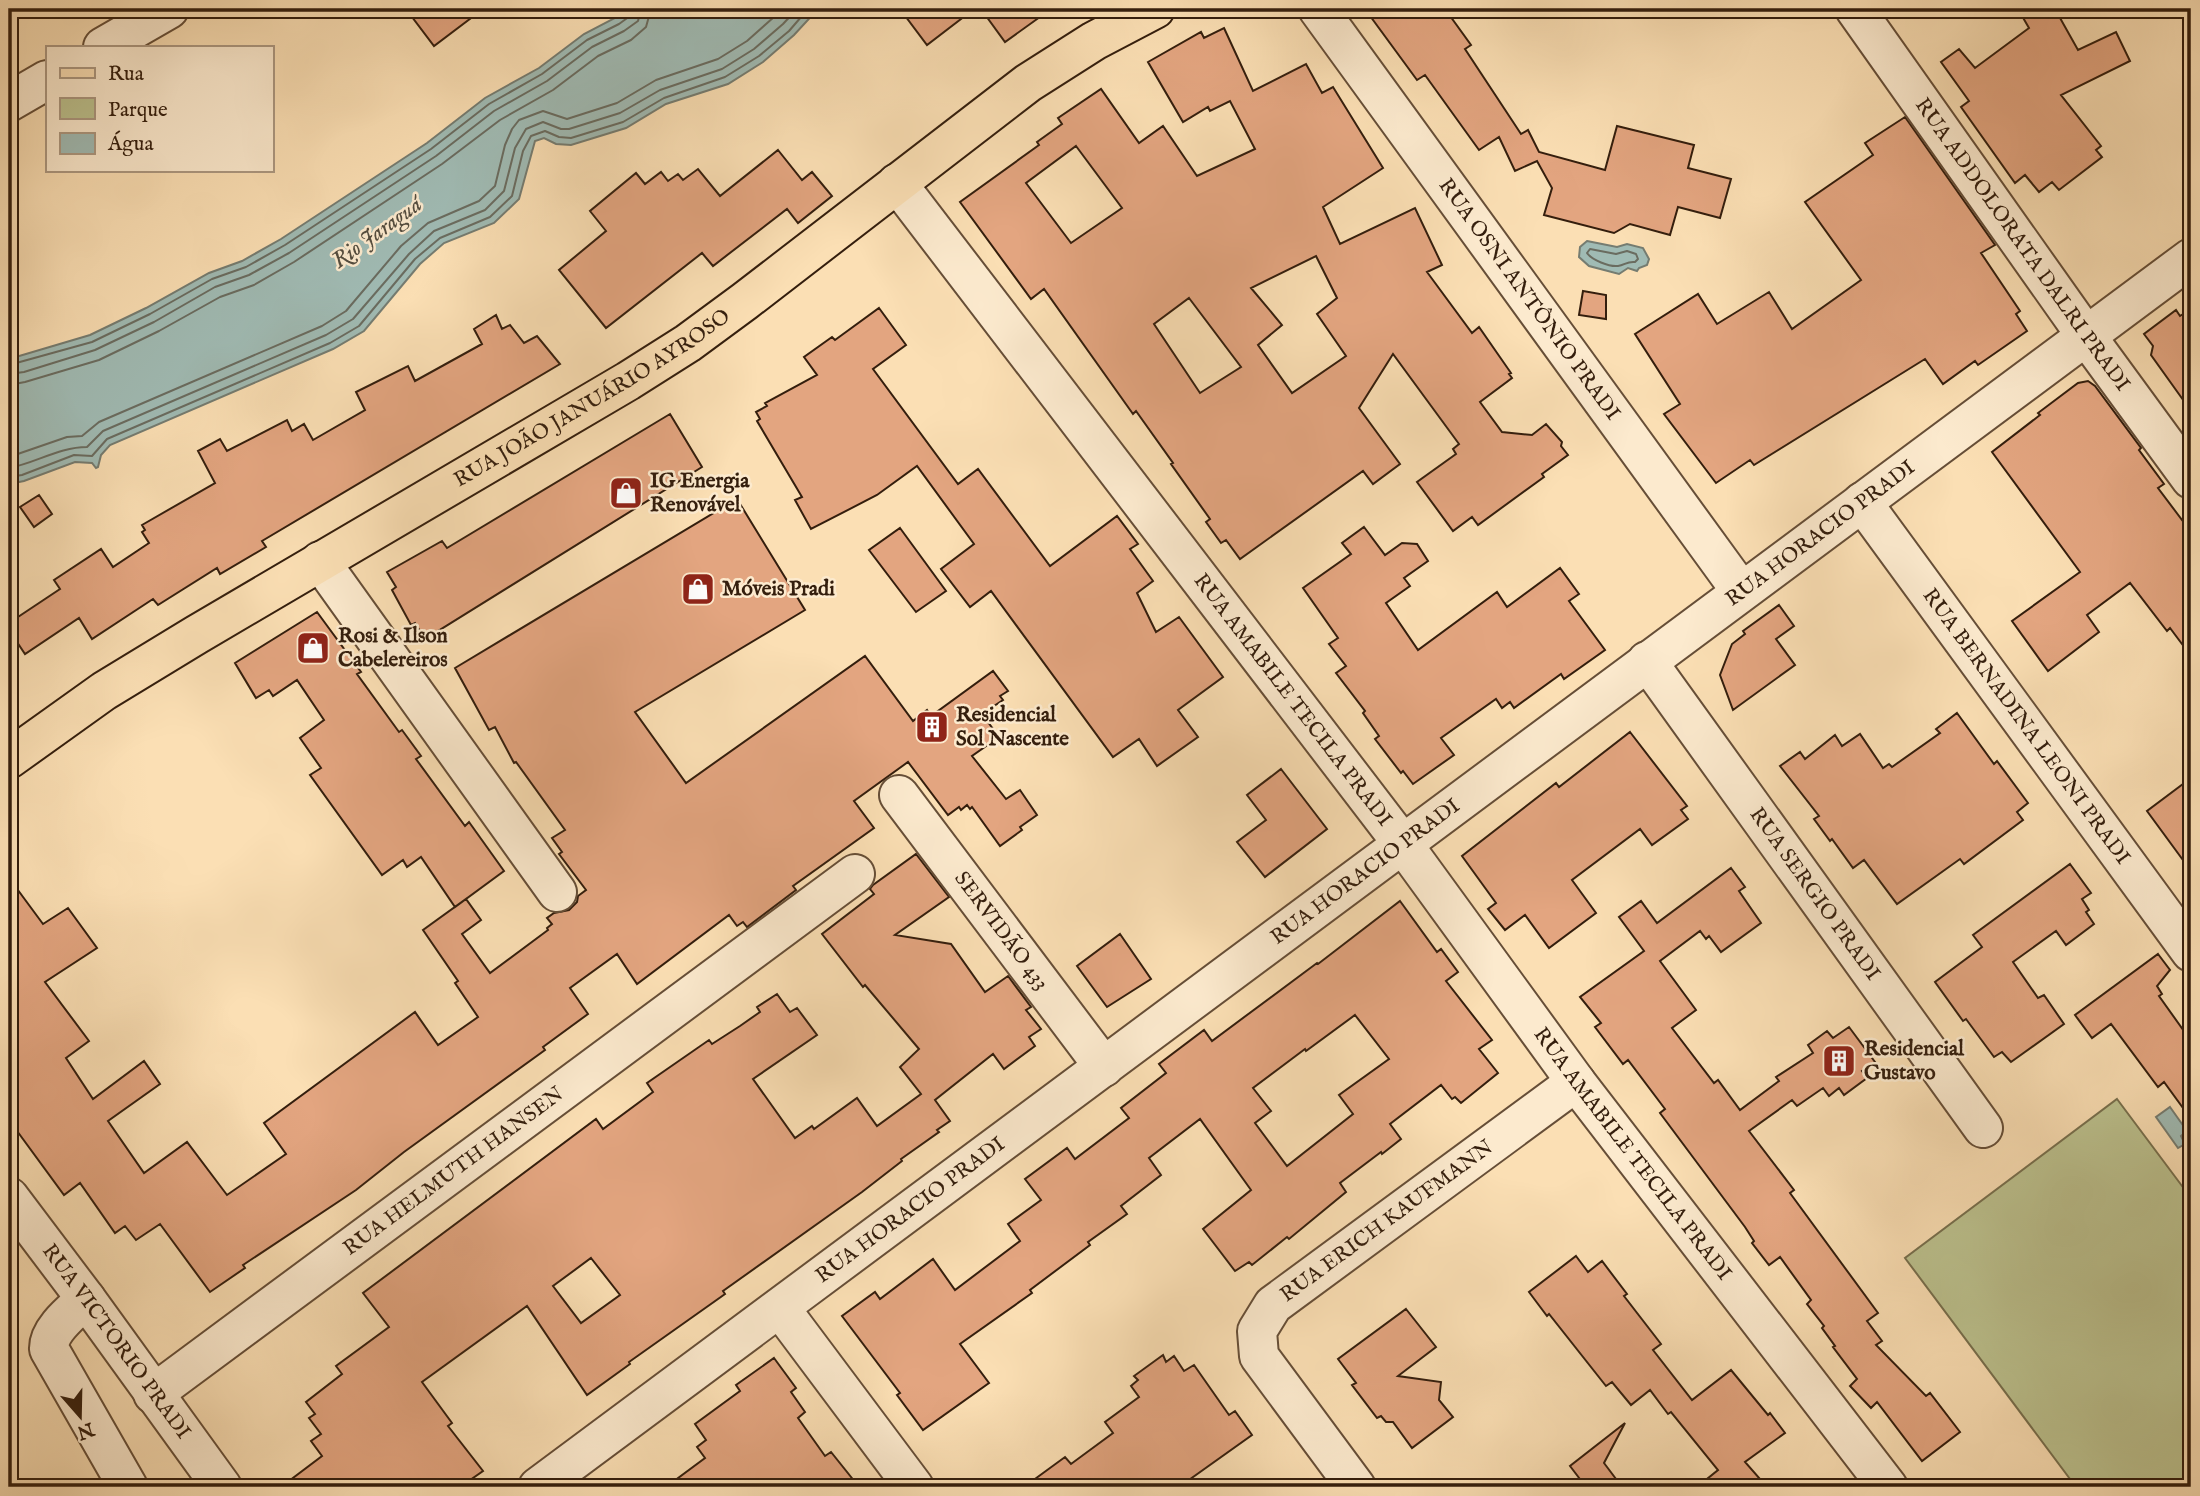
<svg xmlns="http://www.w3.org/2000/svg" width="2200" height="1496" viewBox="0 0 2200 1496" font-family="'IM FELL English',serif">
<rect width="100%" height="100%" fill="#fbdfb4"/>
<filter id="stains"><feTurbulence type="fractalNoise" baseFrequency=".00286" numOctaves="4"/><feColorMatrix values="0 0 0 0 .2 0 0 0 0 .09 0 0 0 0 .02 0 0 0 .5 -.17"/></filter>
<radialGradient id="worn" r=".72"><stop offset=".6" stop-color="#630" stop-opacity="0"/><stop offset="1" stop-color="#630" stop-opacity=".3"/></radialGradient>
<path fill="#bcc28f" stroke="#78704e" stroke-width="2" d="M 2117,1099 L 2191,1198 L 2191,1487 L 2076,1487 L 1905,1258 Z"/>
<path fill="#a0bbb4" stroke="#757c71" stroke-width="2" d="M 629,9 L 818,9 L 794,35 L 763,62 L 728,84 L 666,104 L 626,128 L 571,145 L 556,144 L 544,138 L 535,141 L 519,199 L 494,223 L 444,243 L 420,264 L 364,331 L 333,349 L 110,445 L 101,455 L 98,467 L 96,468 L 92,463 L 75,462 L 24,481 L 9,484 L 9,359 L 90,335 L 146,308 L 209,273 L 242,261 L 281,239 L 427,143 L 485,98 L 539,68 L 584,34 L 615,18 Z
M 1587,241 L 1617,247 L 1627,244 L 1643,248 L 1649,259 L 1647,265 L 1639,268 L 1637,271 L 1628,268 L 1619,274 L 1589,266 L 1579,257 L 1580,247 Z
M 2170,1107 L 2187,1131 L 2181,1136 L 2185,1144 L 2178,1148 L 2156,1117 Z"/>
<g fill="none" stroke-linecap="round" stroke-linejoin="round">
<path stroke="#6a6c60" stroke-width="2" d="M 1590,249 L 1616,254 L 1627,251 L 1636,254 L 1638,259 L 1635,262 C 1627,261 1625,265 1618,266 C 1609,267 1592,260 1587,253 Z
M 9,365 L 92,342 L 150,314 L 212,279 L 246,267 L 285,245 L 431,149 L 489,104 L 542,74 L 587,40 L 619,24 L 630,16 L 632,9
M 9,374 L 24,372 L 95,350 L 154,322 L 215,287 L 249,275 L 289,253 L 436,156 L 494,111 L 547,81 L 592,47 L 624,31 L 638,21 L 641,9
M 9,385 L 25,382 L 99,360 L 159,331 L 220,297 L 254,285 L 294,262 L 442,164 L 500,120 L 553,90 L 598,56 L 631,40 L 646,27 L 651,9
M 9,457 L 67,437 L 82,436 L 99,422 L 322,326 L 346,311 L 401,246 L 428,223 L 479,201 L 495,186 L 505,145 L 512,129 L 519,120 L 543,111 L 567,119 L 617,103 L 656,80 L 718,59 L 747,41 L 783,9
M 9,468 C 36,463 59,447 87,447 L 103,431 L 326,335 L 353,319 L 409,254 L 434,231 L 485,210 L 504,191 L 515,148 L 526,129 L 543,122 L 561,129 L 569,129 L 620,113 L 660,90 L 722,69 L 754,49 L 783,24 L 797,9
M 9,477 L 22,475 L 74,455 L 92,456 L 107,439 L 330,343 L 359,326 L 415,259 L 440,238 L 490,217 L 512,196 L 523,151 L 531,136 L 545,131 L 559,137 L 571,138 L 623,122 L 664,98 L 725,77 L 759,56 L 789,31 L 808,9"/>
</g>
<path fill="#e3a580" stroke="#341e0d" stroke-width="2" fill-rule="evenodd" d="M 406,9 L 483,9 L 434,46 Z
M 900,9 L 974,9 L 927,45 Z
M 981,9 L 1051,9 L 1005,42 Z
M 1365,9 L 1445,9 L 1471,45 L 1465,49 L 1521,134 L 1528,130 L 1539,152 L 1605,170 L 1617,126 L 1694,145 L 1688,168 L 1731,179 L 1720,218 L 1678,207 L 1670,235 L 1630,224 L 1614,233 L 1544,215 L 1552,188 L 1537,161 L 1515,171 L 1499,137 L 1479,150 L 1425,75 L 1417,80 Z
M 2018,9 L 2055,9 L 2078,50 L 2116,32 L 2130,61 L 2061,95 L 2101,146 L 2096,150 L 2102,157 L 2059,190 L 2052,182 L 2039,192 L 2025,175 L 2015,183 L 1961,107 L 1969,101 L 1941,62 L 1959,49 L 1975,68 L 2029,28 Z
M 1224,28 L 1253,91 L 1306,64 L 1322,93 L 1333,87 L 1383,168 L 1323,207 L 1340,244 L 1415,208 L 1442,265 L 1427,272 L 1472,333 L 1479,327 L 1511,373 L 1509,374 L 1512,378 L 1480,402 L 1502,432 L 1532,435 L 1546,424 L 1562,442 L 1561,446 L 1568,455 L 1542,474 L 1544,477 L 1478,525 L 1472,517 L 1453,531 L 1417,482 L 1456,454 L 1453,449 L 1459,444 L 1393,354 L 1359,408 L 1400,464 L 1373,484 L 1363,471 L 1240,559 L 1226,540 L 1221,543 L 1206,522 L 1210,519 L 1171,464 L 1173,463 L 1136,411 L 1133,414 L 1044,289 L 1031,299 L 960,202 L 1039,145 L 1037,142 L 1062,124 L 1058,118 L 1101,89 L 1139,143 L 1163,126 L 1197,176 L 1255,149 L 1230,101 L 1210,111 L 1208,107 L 1183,122 L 1148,62 L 1201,32 L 1204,38 ZM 1076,146 L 1122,208 L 1071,243 L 1026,183 ZM 1316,256 L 1337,298 L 1317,314 L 1346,356 L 1292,393 L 1258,345 L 1282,325 L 1251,288 ZM 1189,298 L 1241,367 L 1200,393 L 1154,324 Z
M 1905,117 L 1995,245 L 1981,253 L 2020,311 L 2016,314 L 2027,331 L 1978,365 L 1975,361 L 1943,384 L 1925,359 L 1754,465 L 1750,460 L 1716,483 L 1664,414 L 1680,404 L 1635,334 L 1698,294 L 1717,324 L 1769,292 L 1792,329 L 1861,280 L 1805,202 L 1873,155 L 1865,143 Z
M 778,150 L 802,180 L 812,172 L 832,196 L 798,223 L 787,209 L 713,266 L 702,253 L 606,328 L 559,270 L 606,231 L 590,211 L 636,173 L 645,184 L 661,172 L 668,181 L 678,174 L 683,180 L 698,169 L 720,196 Z
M 1583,291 L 1606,295 L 1606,319 L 1579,315 Z
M 879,308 L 906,345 L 873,369 L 958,484 L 978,469 L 1050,566 L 1117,516 L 1138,544 L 1130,549 L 1153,581 L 1137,593 L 1156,632 L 1179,617 L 1223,677 L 1178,710 L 1198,737 L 1157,766 L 1139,739 L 1113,757 L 991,591 L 970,607 L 941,569 L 974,544 L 917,466 L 877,495 L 811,529 L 795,500 L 802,497 L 757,421 L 760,419 L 756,412 L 767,406 L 765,403 L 817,375 L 804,357 L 832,337 L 835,340 Z
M 2191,309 L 2191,411 L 2151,355 L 2153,346 L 2144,334 L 2176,310 L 2180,316 Z
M 496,315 L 502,329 L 510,325 L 524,343 L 537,336 L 560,364 L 262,541 L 266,547 L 220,574 L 217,568 L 158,605 L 153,599 L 92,639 L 79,618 L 25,654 L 9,630 L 9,623 L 60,589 L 54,580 L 101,549 L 113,567 L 149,543 L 142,532 L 145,530 L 142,525 L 215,483 L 198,451 L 220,439 L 227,451 L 287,420 L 292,431 L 304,424 L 313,440 L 365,410 L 356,392 L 408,366 L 415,381 L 482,344 L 474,329 Z
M 2088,381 L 2095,386 L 2141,448 L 2139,450 L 2164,484 L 2158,488 L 2191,532 L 2191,656 L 2170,628 L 2167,631 L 2130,583 L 2087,615 L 2099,632 L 2048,671 L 2012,621 L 2080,572 L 1992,452 L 2040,415 L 2038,413 L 2078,383 Z
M 670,414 L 702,467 L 425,639 L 415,623 L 411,625 L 392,590 L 396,587 L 387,572 L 442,541 L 447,548 Z
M 39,495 L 52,514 L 34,527 L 20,507 Z
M 737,499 L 805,610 L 635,712 L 686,783 L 865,656 L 913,721 L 927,710 L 931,716 L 993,671 L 1008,691 L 1000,696 L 1003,700 L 982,714 L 999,737 L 972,756 L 1006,799 L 1020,790 L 1037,815 L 1020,827 L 1022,830 L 1000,846 L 972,807 L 970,809 L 967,805 L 961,810 L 959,807 L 948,815 L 908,762 L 854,801 L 874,828 L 793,886 L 796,890 L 747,927 L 743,922 L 737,926 L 729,915 L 637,984 L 617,954 L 570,988 L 588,1014 L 543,1047 L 545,1050 L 404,1152 L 356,1190 L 243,1265 L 245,1268 L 210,1292 L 160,1224 L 136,1240 L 125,1226 L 115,1233 L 80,1183 L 64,1195 L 9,1120 L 9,878 L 43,924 L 68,908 L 97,948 L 45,982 L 89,1041 L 66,1058 L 93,1099 L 144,1061 L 160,1084 L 108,1121 L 144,1173 L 187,1142 L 227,1195 L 286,1154 L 264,1123 L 415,1012 L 438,1045 L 478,1017 L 455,983 L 458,981 L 423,930 L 466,899 L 481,920 L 462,934 L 490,973 L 548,930 L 547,928 L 552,924 L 547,918 L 554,913 L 569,910 L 577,902 L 578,896 L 586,890 L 559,854 L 562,852 L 552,838 L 565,830 L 516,762 L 514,763 L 495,727 L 489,730 L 455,668 Z
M 1364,527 L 1385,555 L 1402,543 L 1417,544 L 1428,561 L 1404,578 L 1410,586 L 1386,603 L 1418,650 L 1497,592 L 1507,607 L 1560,568 L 1579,594 L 1569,601 L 1605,650 L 1564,679 L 1561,674 L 1514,708 L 1510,702 L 1502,708 L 1496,699 L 1441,738 L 1454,755 L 1413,784 L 1403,771 L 1401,773 L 1375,739 L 1379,736 L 1363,713 L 1365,711 L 1336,673 L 1346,666 L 1329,644 L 1338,638 L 1303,588 L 1351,554 L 1342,543 Z
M 900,528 L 946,591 L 916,612 L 869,550 Z
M 1779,605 L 1794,626 L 1776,639 L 1795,665 L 1733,710 L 1720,675 L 1732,644 L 1745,634 L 1743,631 Z
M 317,612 L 361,672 L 357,674 L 399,732 L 402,730 L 421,756 L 416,759 L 465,826 L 469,822 L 504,871 L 455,907 L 421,857 L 407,867 L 403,860 L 382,875 L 310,775 L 321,768 L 300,738 L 324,720 L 297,680 L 273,696 L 269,690 L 256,698 L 235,663 Z
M 1957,713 L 1994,764 L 1997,761 L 2028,803 L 2017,812 L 2023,820 L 1964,864 L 1960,859 L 1897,904 L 1864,860 L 1853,868 L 1832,839 L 1830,841 L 1814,819 L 1819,816 L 1780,766 L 1800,752 L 1805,759 L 1835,735 L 1842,746 L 1860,734 L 1883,768 L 1889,764 L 1892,767 L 1940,733 L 1936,729 Z
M 1630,732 L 1687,806 L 1681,810 L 1688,819 L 1652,845 L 1640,829 L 1572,880 L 1596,913 L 1549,948 L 1525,915 L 1505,930 L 1488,909 L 1496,903 L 1462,856 L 1556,783 L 1559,787 Z
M 1281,769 L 1327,829 L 1265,877 L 1237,842 L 1266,820 L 1247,795 Z
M 2191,778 L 2191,871 L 2147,811 Z
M 916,854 L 949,897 L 895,935 L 951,944 L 985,992 L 1008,976 L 1031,1007 L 1026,1010 L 1041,1029 L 1029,1037 L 1035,1046 L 1004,1069 L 993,1054 L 935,1100 L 950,1121 L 937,1130 L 939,1132 L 901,1159 L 902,1161 L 862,1192 L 723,1291 L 725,1294 L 629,1362 L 630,1364 L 587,1395 L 527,1306 L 422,1382 L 452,1423 L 448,1426 L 483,1471 L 460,1487 L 281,1487 L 322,1456 L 311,1441 L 321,1434 L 309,1418 L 315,1414 L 306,1402 L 342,1374 L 336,1366 L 389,1327 L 363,1293 L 596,1119 L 603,1129 L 653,1092 L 647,1083 L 709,1040 L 712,1044 L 740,1026 L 760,1012 L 757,1007 L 777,994 L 790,1012 L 797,1008 L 817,1035 L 753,1079 L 795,1138 L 812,1126 L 814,1129 L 857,1098 L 877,1126 L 921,1094 L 900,1067 L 919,1049 L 865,985 L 863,987 L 822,934 L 874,894 L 870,889 L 873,885 ZM 591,1258 L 620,1295 L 581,1323 L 553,1286 Z
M 2070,864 L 2091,893 L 2082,899 L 2089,910 L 2086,912 L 2094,924 L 2066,945 L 2056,931 L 2013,962 L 2038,998 L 2044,995 L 2064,1024 L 2011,1062 L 2002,1052 L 1994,1057 L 1966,1019 L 1963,1021 L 1935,982 L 1982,947 L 1973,935 Z
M 1731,868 L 1745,887 L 1739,891 L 1761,923 L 1721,952 L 1709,936 L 1706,939 L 1700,931 L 1660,961 L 1696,1010 L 1672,1028 L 1714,1083 L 1718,1080 L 1740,1110 L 1779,1081 L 1776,1077 L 1813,1053 L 1808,1045 L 1827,1031 L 1833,1038 L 1849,1027 L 1875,1062 L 1862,1071 L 1867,1078 L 1844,1095 L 1839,1088 L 1829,1096 L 1823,1088 L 1797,1106 L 1792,1100 L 1749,1131 L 1794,1190 L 1790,1193 L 1878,1313 L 1867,1321 L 1882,1341 L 1876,1345 L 1926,1396 L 1930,1393 L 1960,1432 L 1922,1461 L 1877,1402 L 1871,1408 L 1850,1386 L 1857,1379 L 1833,1347 L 1835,1346 L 1822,1328 L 1824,1326 L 1807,1304 L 1811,1300 L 1780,1257 L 1769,1265 L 1752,1243 L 1754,1241 L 1745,1227 L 1660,1113 L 1665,1109 L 1628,1060 L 1623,1064 L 1595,1027 L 1601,1023 L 1580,997 L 1644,951 L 1619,917 L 1641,901 L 1657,923 Z
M 1400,901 L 1437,952 L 1441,949 L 1458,972 L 1446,981 L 1492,1040 L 1479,1049 L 1498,1073 L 1461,1103 L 1455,1097 L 1452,1099 L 1441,1085 L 1390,1124 L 1401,1139 L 1382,1154 L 1381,1152 L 1340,1183 L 1346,1192 L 1289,1239 L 1287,1237 L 1252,1265 L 1249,1262 L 1235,1271 L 1203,1229 L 1251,1190 L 1200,1119 L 1149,1158 L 1161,1175 L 1121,1206 L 1127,1214 L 1088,1242 L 1090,1245 L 1030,1290 L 1032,1293 L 960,1344 L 989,1383 L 923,1430 L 897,1395 L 900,1393 L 842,1316 L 875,1292 L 880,1299 L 933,1259 L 955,1290 L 1020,1241 L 1008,1224 L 1041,1200 L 1025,1179 L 1067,1148 L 1075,1159 L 1129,1118 L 1121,1108 L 1166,1073 L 1159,1064 L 1204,1030 L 1212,1041 L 1317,963 L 1318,964 ZM 1355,1015 L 1389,1059 L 1339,1095 L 1353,1114 L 1287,1166 L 1255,1123 L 1271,1111 L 1253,1088 L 1305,1049 L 1306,1051 Z
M 1120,934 L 1151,979 L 1107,1007 L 1077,966 Z
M 2158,954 L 2170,970 L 2157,986 L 2162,994 L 2159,996 L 2191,1041 L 2191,1119 L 2164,1082 L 2158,1087 L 2111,1024 L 2092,1038 L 2075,1015 Z
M 1576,1256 L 1588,1272 L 1602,1261 L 1627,1294 L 1624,1296 L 1661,1344 L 1653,1350 L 1692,1400 L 1731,1370 L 1768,1415 L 1770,1413 L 1785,1433 L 1745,1462 L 1767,1487 L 1697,1487 L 1718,1470 L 1671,1412 L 1668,1414 L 1650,1390 L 1631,1405 L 1612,1382 L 1606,1386 L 1549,1314 L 1547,1316 L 1529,1292 Z
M 1406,1309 L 1436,1347 L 1398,1376 L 1441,1382 L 1439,1400 L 1453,1417 L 1412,1448 L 1393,1422 L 1386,1422 L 1381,1416 L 1377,1418 L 1352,1385 L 1356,1383 L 1338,1359 Z
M 1163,1355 L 1166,1362 L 1174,1356 L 1184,1371 L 1194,1365 L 1229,1415 L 1235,1411 L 1252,1435 L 1179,1487 L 1024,1487 L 1065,1457 L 1071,1464 L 1113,1433 L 1105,1422 L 1139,1397 L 1131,1386 L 1138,1380 L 1134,1376 Z
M 774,1358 L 796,1388 L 791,1392 L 805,1412 L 798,1418 L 825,1456 L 831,1452 L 859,1487 L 666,1487 L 705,1458 L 697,1447 L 706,1440 L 695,1424 L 740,1391 L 736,1385 Z
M 1625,1423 L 1604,1463 L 1622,1487 L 1586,1487 L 1570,1466 Z"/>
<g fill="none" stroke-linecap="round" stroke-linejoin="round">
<defs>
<g id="minor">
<path id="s1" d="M 1318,9 L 1741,591"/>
<path id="s2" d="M 1855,9 L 2087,337 L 2191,479"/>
<path d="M 103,47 L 169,9"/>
<path d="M 9,102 L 47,80"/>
<path id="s3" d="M 897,183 L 1402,843 L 1576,1082 L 1888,1487"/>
<path id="s4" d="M 1862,502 L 2191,952"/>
<path d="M 320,561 L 557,892"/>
<path id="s5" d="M 1647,661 L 1983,1128"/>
<path id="s6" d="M 899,795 L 1104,1067"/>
<path id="s7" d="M 9,1197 L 86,1299 L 222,1487"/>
<path d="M 86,1299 C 73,1311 48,1330 49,1349 L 128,1487"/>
<path d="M 780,1308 L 914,1487"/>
<path id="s8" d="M 153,1394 L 855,874"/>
<path id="s9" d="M 538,1487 L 2191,258"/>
<path id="s10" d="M 1356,1487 L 1259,1356 L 1257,1331 L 1273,1305 L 1576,1082"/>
</g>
<g id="major">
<path id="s11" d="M 9,759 L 104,691 L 196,635 L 628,381 L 688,343 L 745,301 L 1028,83 L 1094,41 L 1155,9"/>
</g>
</defs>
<use href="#minor" stroke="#664e37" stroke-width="42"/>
<use href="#major" stroke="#341e0d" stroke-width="42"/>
<use href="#minor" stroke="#fceace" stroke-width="38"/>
<use href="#major" stroke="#fbdfb4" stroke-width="38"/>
</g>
<defs>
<symbol id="shop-square" viewBox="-11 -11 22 22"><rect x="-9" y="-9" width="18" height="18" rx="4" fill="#8f2418" stroke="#fceace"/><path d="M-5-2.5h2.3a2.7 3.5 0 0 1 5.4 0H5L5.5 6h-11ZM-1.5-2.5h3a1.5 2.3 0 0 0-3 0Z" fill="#fff"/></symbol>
<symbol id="building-square" viewBox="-11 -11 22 22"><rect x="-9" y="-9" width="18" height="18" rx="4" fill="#8f2418" stroke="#fceace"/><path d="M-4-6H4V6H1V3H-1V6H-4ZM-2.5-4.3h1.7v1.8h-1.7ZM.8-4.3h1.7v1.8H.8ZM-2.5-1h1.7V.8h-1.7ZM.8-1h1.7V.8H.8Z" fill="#fff"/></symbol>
</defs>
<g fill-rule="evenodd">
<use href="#shop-square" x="607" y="474" width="38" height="38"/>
<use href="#shop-square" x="679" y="570" width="38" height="38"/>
<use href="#shop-square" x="294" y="629" width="38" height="38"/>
<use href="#building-square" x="913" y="708" width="38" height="38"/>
<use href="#building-square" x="1820" y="1042" width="38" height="38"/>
</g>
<g text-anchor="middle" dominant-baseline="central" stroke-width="5" stroke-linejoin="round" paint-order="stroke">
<g font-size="21" fill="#341e0d" stroke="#fceace">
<text stroke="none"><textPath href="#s2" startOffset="289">RUA ADDOLORATA DALRI PRADI</textPath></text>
<text stroke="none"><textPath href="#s1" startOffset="359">RUA OSNI ANTÔNIO PRADI</textPath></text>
<text stroke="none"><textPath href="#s11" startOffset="686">RUA JOÃO JANUÁRIO AYROSO</textPath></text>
<text stroke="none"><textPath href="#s9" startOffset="1598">RUA HORACIO PRADI</textPath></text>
<text stroke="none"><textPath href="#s3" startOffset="651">RUA AMABILE TECILA PRADI</textPath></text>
<text stroke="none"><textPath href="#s4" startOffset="278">RUA BERNADINA LEONI PRADI</textPath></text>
<text stroke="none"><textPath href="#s9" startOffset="1031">RUA HORACIO PRADI</textPath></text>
<text stroke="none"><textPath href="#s5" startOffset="287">RUA SERGIO PRADI</textPath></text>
<text stroke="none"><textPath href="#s6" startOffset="170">SERVIDÃO 433</textPath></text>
<text stroke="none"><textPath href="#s3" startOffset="1218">RUA AMABILE TECILA PRADI</textPath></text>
<text stroke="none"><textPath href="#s8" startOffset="374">RUA HELMUTH HANSEN</textPath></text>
<text stroke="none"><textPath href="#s9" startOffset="464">RUA HORACIO PRADI</textPath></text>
<text stroke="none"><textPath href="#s10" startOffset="360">RUA ERICH KAUFMANN</textPath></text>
<text stroke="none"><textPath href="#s7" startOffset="180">RUA VICTORIO PRADI</textPath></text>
</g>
<g font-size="21" font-weight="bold" fill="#341e0d" stroke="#fceace" text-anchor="start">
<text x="650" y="481">IG Energia<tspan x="650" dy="24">Renovável</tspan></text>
<text x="722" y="589">Móveis Pradi</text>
<text x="338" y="636">Rosi &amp; Ilson<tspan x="338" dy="24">Cabelereiros</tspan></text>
<text x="956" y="715">Residencial<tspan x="956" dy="24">Sol Nascente</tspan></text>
<text x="1864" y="1049">Residencial<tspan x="1864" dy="24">Gustavo</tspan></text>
</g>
<g font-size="23" font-style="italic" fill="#544d3f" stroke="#fceace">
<text transform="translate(377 233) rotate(-36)">Rio Jaraguá</text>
</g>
</g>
<rect width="2200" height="1496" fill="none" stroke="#fbdfb4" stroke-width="35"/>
<rect x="10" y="10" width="2179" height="1475" fill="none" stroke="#341e0d" stroke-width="3.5"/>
<rect x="18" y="18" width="2165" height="1461" fill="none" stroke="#341e0d" stroke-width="2"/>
<rect x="46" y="46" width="228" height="126" fill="#fceace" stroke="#ac9881" stroke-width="2"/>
<rect x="60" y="68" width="35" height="10" fill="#fbdfb4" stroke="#ac9881" stroke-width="2"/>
<text x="108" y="80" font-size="21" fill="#341e0d">Rua</text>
<rect x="60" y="98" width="35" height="21" fill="#bcc28f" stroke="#ac9881" stroke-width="2"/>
<text x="108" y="116" font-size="21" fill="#341e0d">Parque</text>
<rect x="60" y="133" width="35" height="21" fill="#a0bbb4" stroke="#ac9881" stroke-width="2"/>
<text x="108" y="150" font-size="21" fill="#341e0d">Água</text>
<g transform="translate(80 1416) rotate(160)" stroke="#fceace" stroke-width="5" paint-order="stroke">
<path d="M0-5L12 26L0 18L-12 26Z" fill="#341e0d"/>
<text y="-10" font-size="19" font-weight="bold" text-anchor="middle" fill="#341e0d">N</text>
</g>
<rect width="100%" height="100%" filter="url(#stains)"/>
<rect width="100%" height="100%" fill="url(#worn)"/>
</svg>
